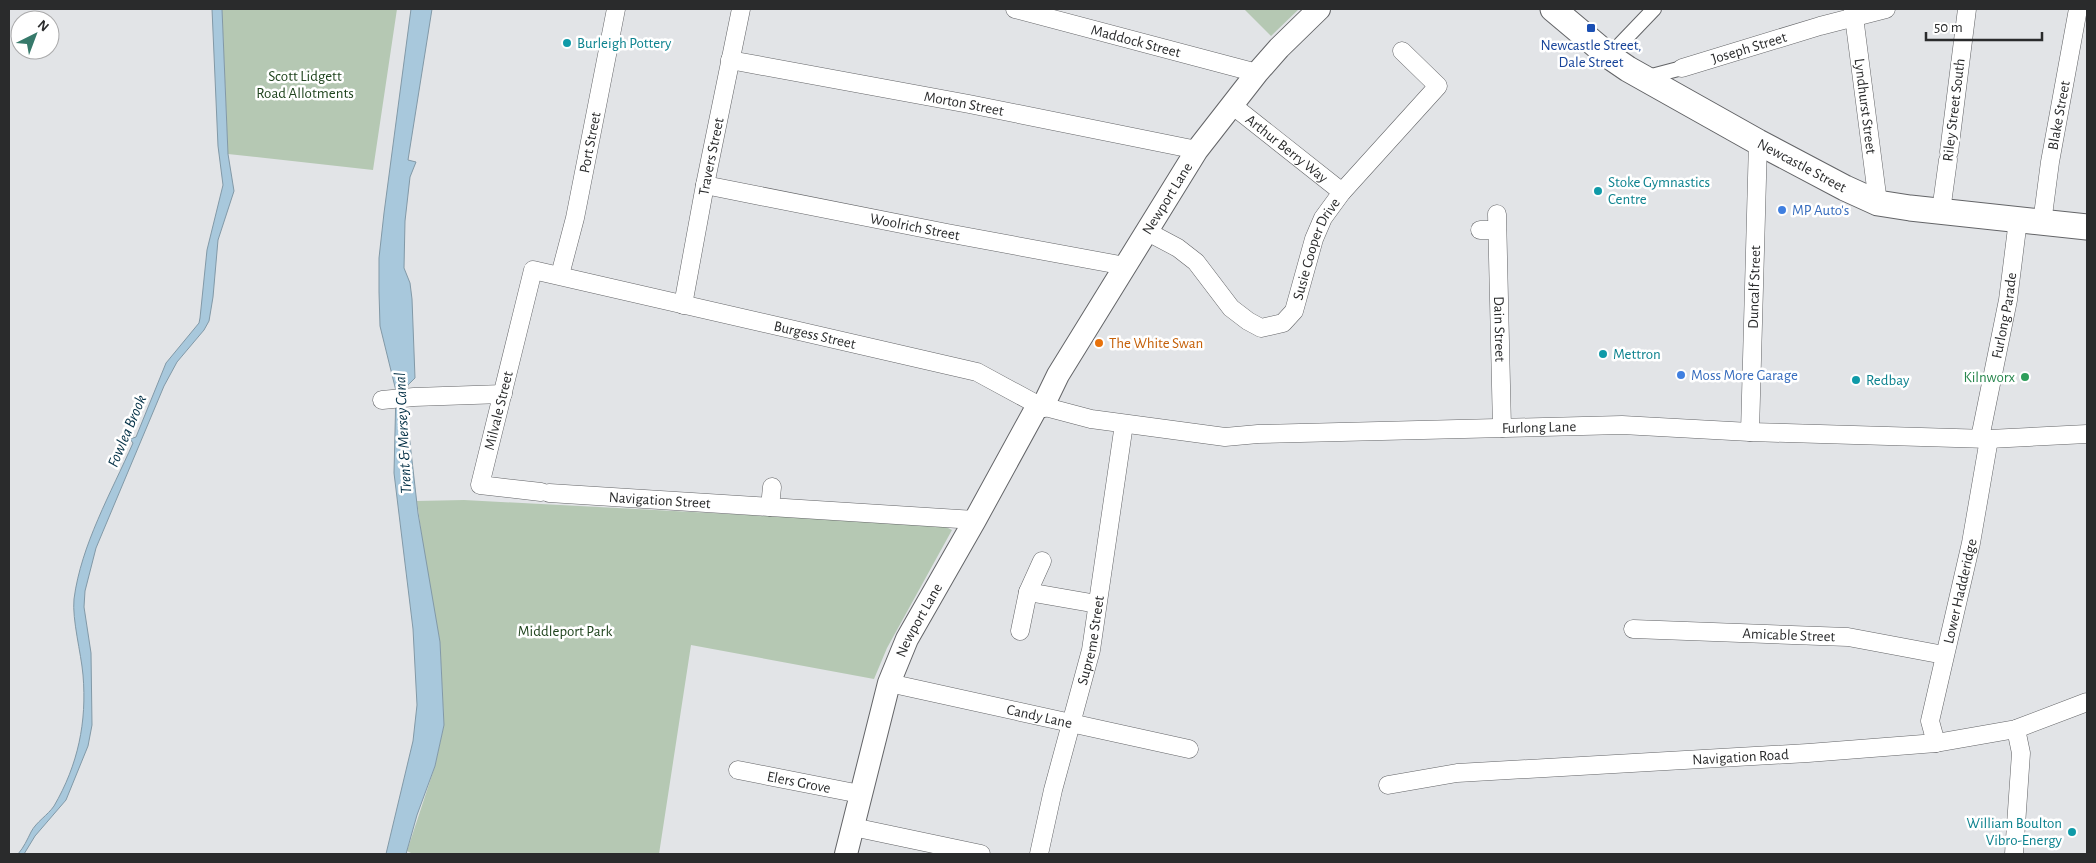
<svg xmlns="http://www.w3.org/2000/svg" width="2096" height="863" viewBox="0 0 2096 863" font-family="'Alegreya Sans',sans-serif">
<rect width="100%" height="100%" fill="#e2e4e7"/>
<path fill="#b5c8b3" d="M 222,9 L 397,9 L 373,170 L 228,154 Z
M 1244,9 L 1299,9 L 1271,36 Z
M 464,500 L 942,525 L 952,530 L 887,648 L 874,679 L 691,645 L 659,854 L 413,854 L 407,851 L 435,766 L 444,725 L 440,642 L 426,568 L 417,501 Z"/>
<path fill="#a8c8dc" stroke="#8299a7" d="M 212,9 L 222,9 L 228,154 L 234,191 L 218,240 L 213,297 L 209,321 L 204,330 L 177,362 L 164,386 L 96,548 L 85,591 L 84,607 L 91,653 L 92,725 L 88,746 L 66,800 L 35,836 L 24,854 L 18,854 C 24,847 27,840 31,832 C 36,822 48,815 54,806 C 78,765 87,722 83,675 C 81,652 72,620 74,599 C 81,545 111,493 133,443 L 130,439 L 136,437 L 166,363 L 199,323 L 200,318 L 207,250 L 223,185 L 218,146 Z
M 411,9 L 432,9 L 408,160 L 416,162 L 410,177 L 405,221 L 404,268 L 410,283 L 412,299 L 415,378 L 408,385 L 405,399 L 418,513 L 440,642 L 444,725 L 435,766 L 417,815 L 406,854 L 386,854 L 413,741 L 417,705 L 413,629 L 394,473 L 396,391 L 380,326 L 379,292 L 379,258 L 384,213 Z"/>
<g fill="none" stroke-linecap="round" stroke-linejoin="round">
<defs>
<path id="pedestrian" d="M 1609,56 L 1654,9
M 1644,78 L 1682,68"/>
<g id="minor">
<path id="s1" d="M 1015,9 L 1257,73"/>
<path id="s2" d="M 1853,9 L 1878,203"/>
<path id="s3" d="M 730,60 L 969,104 L 1197,150"/>
<path id="s4" d="M 1682,68 L 1820,26 L 1886,9"/>
<path id="s5" d="M 1232,105 L 1342,192"/>
<path d="M 1949,152 L 1967,9"/>
<path id="s6" d="M 705,185 L 947,233 L 1125,266"/>
<path d="M 1941,211 L 1948,160"/>
<path id="s7" d="M 1497,214 L 1502,428"/>
<path id="s8" d="M 2042,223 L 2050,162 L 2078,9"/>
<path d="M 1480,230 L 1497,230"/>
<path id="s9" d="M 1146,231 L 1178,248 L 1196,262 L 1231,308 L 1248,321 L 1261,328 L 1283,323 L 1294,311 L 1314,239 L 1323,218 L 1342,192 L 1438,86 L 1402,51"/>
<path id="s10" d="M 560,275 L 575,218 L 616,9"/>
<path id="s11" d="M 683,305 L 705,185 L 741,9"/>
<path d="M 382,400 L 414,397 L 503,394"/>
<path id="s12" d="M 1750,432 L 1758,142"/>
<path id="s13" d="M 1980,438 L 2008,300 L 2018,220"/>
<path id="s14" d="M 541,492 L 480,485 L 533,270 L 977,372 L 1038,405 L 1091,419 L 1225,437 L 1258,434 L 1622,425 L 1750,432 L 1989,439 L 2087,434"/>
<path id="s15" d="M 549,493 L 975,520"/>
<path d="M 770,507 L 772,487"/>
<path d="M 1028,592 L 1097,604"/>
<path id="s16" d="M 1633,629 L 1848,637 L 1944,655"/>
<path d="M 1020,631 L 1028,592 L 1042,561"/>
<path id="s17" d="M 889,683 L 1189,749"/>
<path id="s18" d="M 1936,743 L 1930,721 L 1971,543 L 1989,439"/>
<path id="s19" d="M 738,770 L 860,794"/>
<path id="s20" d="M 1388,785 L 1457,773 L 1808,753 L 1936,743 L 2016,729 L 2087,702"/>
<path d="M 853,827 L 981,854"/>
<path id="s21" d="M 1039,854 L 1053,790 L 1091,650 L 1124,424"/>
<path d="M 2014,854 L 2021,753 L 2016,729"/>
</g>
<g id="tertiary">
<path id="s22" d="M 1043,406 L 1058,375 L 1197,150 L 1257,73 L 1279,48 L 1319,9"/>
<path id="s23" d="M 846,854 L 889,683 L 907,639 L 975,520 L 1038,405"/>
</g>
<g id="secondary">
<path id="s24" d="M 1553,9 L 1609,56 L 1628,69 L 1758,142 L 1845,188 L 1878,203 L 1910,208 L 2087,227"/>
</g>
</defs>
<use href="#pedestrian" stroke="#636467" stroke-width="16"/>
<use href="#minor" stroke="#636467" stroke-width="19"/>
<use href="#tertiary" stroke="#636467" stroke-width="24"/>
<use href="#secondary" stroke="#636467" stroke-width="27"/>
<use href="#pedestrian" stroke="#fff" stroke-width="14"/>
<use href="#minor" stroke="#fff" stroke-width="18"/>
<use href="#tertiary" stroke="#fff" stroke-width="22"/>
<use href="#secondary" stroke="#fff" stroke-width="25"/>
</g>
<rect fill="#1a4fb4" stroke="#fff" stroke-width="2" x="1586" y="23" width="10" height="10" rx="2.5"/>
<g fill="#0f9aa8" stroke="#fff" stroke-width="2">
<circle cx="567" cy="43" r="5"/>
<circle cx="1598" cy="191" r="5"/>
<circle cx="1603" cy="354" r="5"/>
<circle cx="1856" cy="380" r="5"/>
<circle cx="2072" cy="832" r="5"/>
</g>
<g fill="#3f7fe0" stroke="#fff" stroke-width="2">
<circle cx="1782" cy="210" r="5"/>
<circle cx="1681" cy="375" r="5"/>
</g>
<circle fill="#e8710a" stroke="#fff" stroke-width="2" cx="1099" cy="343" r="5"/>
<circle fill="#2e9e5b" stroke="#fff" stroke-width="2" cx="2025" cy="377" r="5"/>
<g text-anchor="middle" dominant-baseline="central" stroke-width="5" stroke-linejoin="round" paint-order="stroke">
<g font-size="15" fill="#2a2b2c" stroke="#fff">
<text stroke="none"><textPath href="#s1" startOffset="125">Maddock Street</textPath></text>
<text stroke="none"><textPath href="#s4" startOffset="70">Joseph Street</textPath></text>
<text stroke="none"><textPath href="#s3" startOffset="238">Morton Street</textPath></text>
<text stroke="none"><textPath href="#s2" startOffset="98">Lyndhurst Street</textPath></text>
<text transform="translate(1954 110) rotate(-83)">Riley Street South</text>
<text stroke="none"><textPath href="#s8" startOffset="109">Blake Street</textPath></text>
<text stroke="none"><textPath href="#s10" startOffset="136">Port Street</textPath></text>
<text stroke="none"><textPath href="#s5" startOffset="70">Arthur Berry Way</textPath></text>
<text stroke="none"><textPath href="#s11" startOffset="151">Travers Street</textPath></text>
<text stroke="none"><textPath href="#s24" startOffset="295">Newcastle Street</textPath></text>
<text stroke="none"><textPath href="#s22" startOffset="242">Newport Lane</textPath></text>
<text stroke="none"><textPath href="#s6" startOffset="214">Woolrich Street</textPath></text>
<text stroke="none"><textPath href="#s9" startOffset="258">Susie Cooper Drive</textPath></text>
<text stroke="none"><textPath href="#s12" startOffset="145">Duncalf Street</textPath></text>
<text stroke="none"><textPath href="#s13" startOffset="125">Furlong Parade</textPath></text>
<text stroke="none"><textPath href="#s7" startOffset="115">Dain Street</textPath></text>
<text stroke="none"><textPath href="#s14" startOffset="572">Burgess Street</textPath></text>
<text stroke="none"><textPath href="#s14" startOffset="138">Milvale Street</textPath></text>
<text stroke="none"><textPath href="#s14" startOffset="1312">Furlong Lane</textPath></text>
<text stroke="none"><textPath href="#s15" startOffset="111">Navigation Street</textPath></text>
<text stroke="none"><textPath href="#s18" startOffset="156">Lower Hadderidge</textPath></text>
<text stroke="none"><textPath href="#s23" startOffset="246">Newport Lane</textPath></text>
<text stroke="none"><textPath href="#s16" startOffset="156">Amicable Street</textPath></text>
<text stroke="none"><textPath href="#s21" startOffset="220">Supreme Street</textPath></text>
<text stroke="none"><textPath href="#s17" startOffset="154">Candy Lane</textPath></text>
<text stroke="none"><textPath href="#s20" startOffset="354">Navigation Road</textPath></text>
<text stroke="none"><textPath href="#s19" startOffset="62">Elers Grove</textPath></text>
</g>
<g font-size="15" fill="#0d838f" stroke="#fff" text-anchor="start">
<text x="577" y="43">Burleigh Pottery</text>
<text x="1608" y="182">Stoke Gymnastics<tspan x="1608" dy="17">Centre</tspan></text>
<text x="1613" y="354">Mettron</text>
<text x="1866" y="380">Redbay</text>
<text x="2062" y="823" text-anchor="end">William Boulton<tspan x="2062" dy="17">Vibro-Energy</tspan></text>
</g>
<g font-size="15" fill="#164399" stroke="#fff">
<text x="1591" y="45">Newcastle Street,<tspan x="1591" dy="17">Dale Street</tspan></text>
</g>
<g font-size="15" fill="#20441e" stroke="#fff">
<text x="305" y="76">Scott Lidgett<tspan x="305" dy="17">Road Allotments</tspan></text>
<text x="565" y="631">Middleport Park</text>
</g>
<g font-size="15" fill="#366cbe" stroke="#fff" text-anchor="start">
<text x="1792" y="210">MP Auto's</text>
<text x="1691" y="375">Moss More Garage</text>
</g>
<g font-size="15" fill="#c56008" stroke="#fff" text-anchor="start">
<text x="1109" y="343">The White Swan</text>
</g>
<g font-size="15" fill="#27864d" stroke="#fff" text-anchor="end">
<text x="2015" y="377">Kilnworx</text>
</g>
<g font-size="16" font-style="italic" fill="#033046" stroke="#fff">
<text transform="translate(127 431) rotate(-67)">Fowlea Brook</text>
<text transform="translate(403 433) rotate(-93)">Trent &amp; Mersey Canal</text>
</g>
</g>
<rect width="2096" height="863" fill="none" stroke="#2a2b2c" stroke-width="20"/>
<g transform="translate(35 35) rotate(42)"><circle r="24" fill="#ffffff" stroke="#aaaaab"/>
<path d="M0-4L9 19L0 12L-9 19Z" fill="#36796a"/>
<text y="-8" font-size="14" font-weight="bold" text-anchor="middle" fill="#2a2b2c">N</text>
</g>
<path d="M1926 32v8h116v-8" fill="none" stroke="#2a2b2c" stroke-width="2.5"/>
<text x="1934" y="32" font-size="15" fill="#2a2b2c" stroke="#ffffff" stroke-width="4" paint-order="stroke">50 m</text>
</svg>
